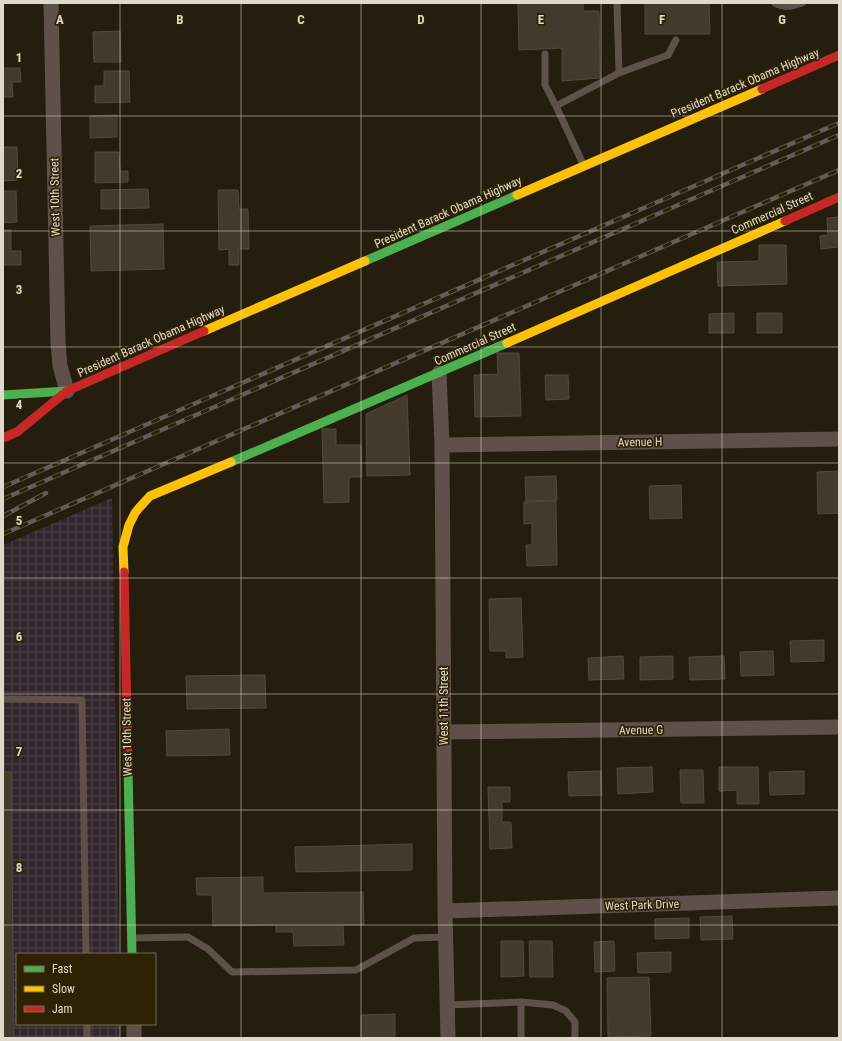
<svg xmlns="http://www.w3.org/2000/svg" width="842" height="1041" viewBox="0 0 842 1041" font-family="'Roboto Condensed',sans-serif">
<defs>
<pattern id="industrial-grid" width="8" height="8" patternUnits="userSpaceOnUse"><rect width="8" height="8" fill="#33252c"/><path d="M0 4h8M4 0v8" fill="none" stroke="#504449"/></pattern>
</defs>
<rect width="100%" height="100%" fill="#251e0e"/>
<path fill="url(#industrial-grid)" d="M 112,498 L 119,954 L 17,954 L 17,1024 L 120,1024 L 120,1038 L 3,1038 L 3,545 Z"/>
<path fill="#423b2c" stroke="#524b3d" d="M 518,3 L 583,3 L 583,11 L 599,11 L 600,78 L 562,81 L 562,48 L 519,50 Z
M 645,3 L 709,3 L 710,34 L 645,34 Z
M 120,31 L 121,62 L 94,62 L 93,32 Z
M 3,68 L 20,68 L 21,82 L 12,82 L 13,97 L 3,97 Z
M 104,71 L 129,71 L 130,102 L 95,103 L 95,86 L 104,86 Z
M 117,115 L 117,137 L 90,138 L 90,116 Z
M 3,147 L 17,147 L 18,180 L 3,181 Z
M 95,152 L 119,152 L 120,171 L 128,171 L 128,182 L 95,183 Z
M 148,189 L 149,208 L 101,209 L 101,190 Z
M 218,190 L 238,190 L 239,209 L 248,209 L 249,249 L 239,249 L 239,265 L 229,265 L 229,249 L 219,250 Z
M 3,191 L 16,191 L 17,222 L 3,223 Z
M 839,217 L 839,247 L 821,249 L 820,236 L 828,235 L 827,218 Z
M 163,224 L 164,269 L 91,271 L 90,226 Z
M 3,230 L 11,230 L 11,251 L 21,251 L 21,265 L 3,265 Z
M 759,245 L 786,245 L 787,284 L 718,286 L 717,262 L 759,261 Z
M 734,313 L 734,333 L 709,333 L 709,314 Z
M 757,313 L 782,313 L 782,333 L 757,333 Z
M 497,353 L 519,353 L 521,416 L 475,417 L 474,375 L 498,374 Z
M 545,375 L 568,375 L 569,399 L 546,400 Z
M 407,395 L 410,475 L 367,476 L 366,414 Z
M 322,429 L 336,429 L 336,445 L 361,445 L 362,477 L 349,477 L 349,502 L 324,503 Z
M 839,471 L 839,513 L 818,514 L 817,472 Z
M 556,476 L 557,500 L 526,501 L 525,477 Z
M 681,485 L 682,518 L 650,519 L 649,486 Z
M 556,501 L 557,565 L 527,566 L 526,545 L 532,545 L 532,523 L 524,524 L 524,502 Z
M 521,598 L 523,657 L 506,658 L 506,651 L 490,651 L 489,599 Z
M 824,640 L 824,661 L 791,662 L 790,641 Z
M 773,651 L 774,675 L 741,676 L 740,652 Z
M 623,656 L 624,679 L 589,680 L 588,658 Z
M 673,656 L 673,679 L 640,680 L 640,657 Z
M 724,656 L 725,679 L 690,680 L 689,657 Z
M 265,675 L 266,708 L 187,709 L 186,676 Z
M 229,729 L 230,755 L 167,756 L 166,731 Z
M 652,767 L 653,792 L 618,794 L 617,768 Z
M 719,767 L 758,767 L 759,804 L 737,804 L 737,790 L 719,791 Z
M 680,770 L 703,770 L 704,803 L 681,803 Z
M 601,771 L 602,795 L 569,796 L 568,772 Z
M 804,771 L 804,794 L 770,795 L 769,772 Z
M 3,772 L 11,772 L 14,1038 L 3,1038 Z
M 488,787 L 510,787 L 510,802 L 502,802 L 502,822 L 511,822 L 512,848 L 490,849 Z
M 412,844 L 412,870 L 296,872 L 295,847 Z
M 263,877 L 263,893 L 363,892 L 364,925 L 343,925 L 344,945 L 294,946 L 293,932 L 276,932 L 276,925 L 213,926 L 212,895 L 197,895 L 196,878 Z
M 732,916 L 733,939 L 701,940 L 700,917 Z
M 689,918 L 689,938 L 655,939 L 655,919 Z
M 501,941 L 523,941 L 524,976 L 501,977 Z
M 529,941 L 552,941 L 553,977 L 530,977 Z
M 614,941 L 615,971 L 595,972 L 594,942 Z
M 671,952 L 671,972 L 638,973 L 637,953 Z
M 649,977 L 651,1036 L 608,1037 L 607,978 Z
M 395,1014 L 395,1038 L 361,1038 L 361,1015 Z"/>
<g fill="none" stroke-linecap="round" stroke-linejoin="round">
<path stroke="#5f514a" stroke-width="7" d="M 775,3 C 785,8 791,7 802,3
M 545,54 L 545,85 L 556,106
M 619,73 L 668,55 L 676,40
M 583,164 L 556,106 L 619,73 L 617,3
M 3,699 L 82,700 L 86,954
M 134,938 L 188,937 L 208,949 L 232,972 L 356,970 L 414,938 L 446,937
M 447,1005 L 521,1002
M 87,1024 L 87,1038
M 521,1038 L 521,1002 L 553,1005 L 566,1011 L 575,1022 L 575,1038"/>
<path stroke="#5f514a" stroke-width="15" d="M 51,3 L 58,343 L 60,366 L 67,391
M 439,373 L 442,445 L 445,911 L 448,1038
M 442,445 L 839,439
M 444,732 L 839,727
M 445,911 L 839,898
M 134,1024 L 134,1038"/>
<path stroke="#4caf50" stroke-width="9" d="M 365,261 L 517,195
M 3,395 L 67,391
M 231,462 L 507,343
M 128,769 L 132,954"/>
<path stroke="#ffc107" stroke-width="9" d="M 517,195 L 762,89
M 204,331 L 365,261
M 507,343 L 785,221
M 124,572 L 123,547 L 129,525 L 135,513 L 139,508 L 150,496 L 231,462"/>
<path stroke="#c62828" stroke-width="9" d="M 762,89 L 839,55
M 785,221 L 839,197
M 3,438 L 17,432 L 67,391 L 204,331
M 124,572 L 128,769"/>
<defs>
<path id="rail" d="M 3,487 L 839,123
M 3,499 L 839,135
M 3,516 L 46,493
M 3,534 L 839,170"/>
</defs>
<use href="#rail" stroke="#665c55" stroke-width="4.5"/>
<use href="#rail" stroke="#2e2205" stroke-width="3" stroke-dasharray="9" stroke-linecap="butt"/>
</g>
<path fill="none" stroke="#e0d8c8" stroke-width="1" stroke-opacity="0.55" d="M 120,3 L 120,954M 241,3 L 241,1038M 361,3 L 361,1038M 481,3 L 481,1038M 601,3 L 601,1038M 722,3 L 722,1038M 3,116 L 839,116M 3,231 L 839,231M 3,347 L 839,347M 3,463 L 839,463M 3,578 L 839,578M 3,694 L 839,694M 3,810 L 839,810M 3,925 L 839,925M 120,1024 L 120,1038"/>
<g text-anchor="middle" dominant-baseline="central" stroke-width="3.5" stroke-linejoin="round" paint-order="stroke">
<g font-size="12" fill="#e0d8c8" stroke="#2e2205">
<text transform="translate(745 83) rotate(-23)">President Barack Obama Highway</text>
<text transform="translate(55 197) rotate(-91)">West 10th Street</text>
<text transform="translate(448 212) rotate(-24)">President Barack Obama Highway</text>
<text transform="translate(772 213) rotate(-24)">Commercial Street</text>
<text transform="translate(151 341) rotate(-24)">President Barack Obama Highway</text>
<text transform="translate(475 344) rotate(-24)">Commercial Street</text>
<text transform="translate(640 442) rotate(-1)">Avenue H</text>
<text transform="translate(444 706) rotate(-90)">West 11th Street</text>
<text transform="translate(641 730) rotate(-1)">Avenue G</text>
<text transform="translate(127 737) rotate(-91)">West 10th Street</text>
<text transform="translate(642 905) rotate(-2)">West Park Drive</text>
</g>
</g>
<g font-size="13" text-anchor="middle" font-weight="bold" fill="#e0d8c8" stroke="#2e2205" stroke-width="3.5" stroke-linejoin="round" paint-order="stroke">
<text x="60" y="24">A</text>
<text x="180" y="24">B</text>
<text x="301" y="24">C</text>
<text x="421" y="24">D</text>
<text x="541" y="24">E</text>
<text x="662" y="24">F</text>
<text x="782" y="24">G</text>
<text x="19" y="62">1</text>
<text x="19" y="178">2</text>
<text x="19" y="294">3</text>
<text x="19" y="409">4</text>
<text x="19" y="525">5</text>
<text x="19" y="641">6</text>
<text x="19" y="756">7</text>
<text x="19" y="872">8</text>
</g>
<rect width="842" height="1041" fill="none" stroke="#e0d8c8" stroke-width="8"/>
<rect x="16" y="953" width="140" height="72" fill="#2e2205" stroke="#756b53"/>
<rect x="24" y="966" width="20" height="6" fill="#4caf50" stroke="#756b53"/>
<text x="52" y="973" font-size="12" fill="#e0d8c8">Fast</text>
<rect x="24" y="986" width="20" height="6" fill="#ffc107" stroke="#756b53"/>
<text x="52" y="993" font-size="12" fill="#e0d8c8">Slow</text>
<rect x="24" y="1006" width="20" height="6" fill="#c62828" stroke="#756b53"/>
<text x="52" y="1013" font-size="12" fill="#e0d8c8">Jam</text>
</svg>
